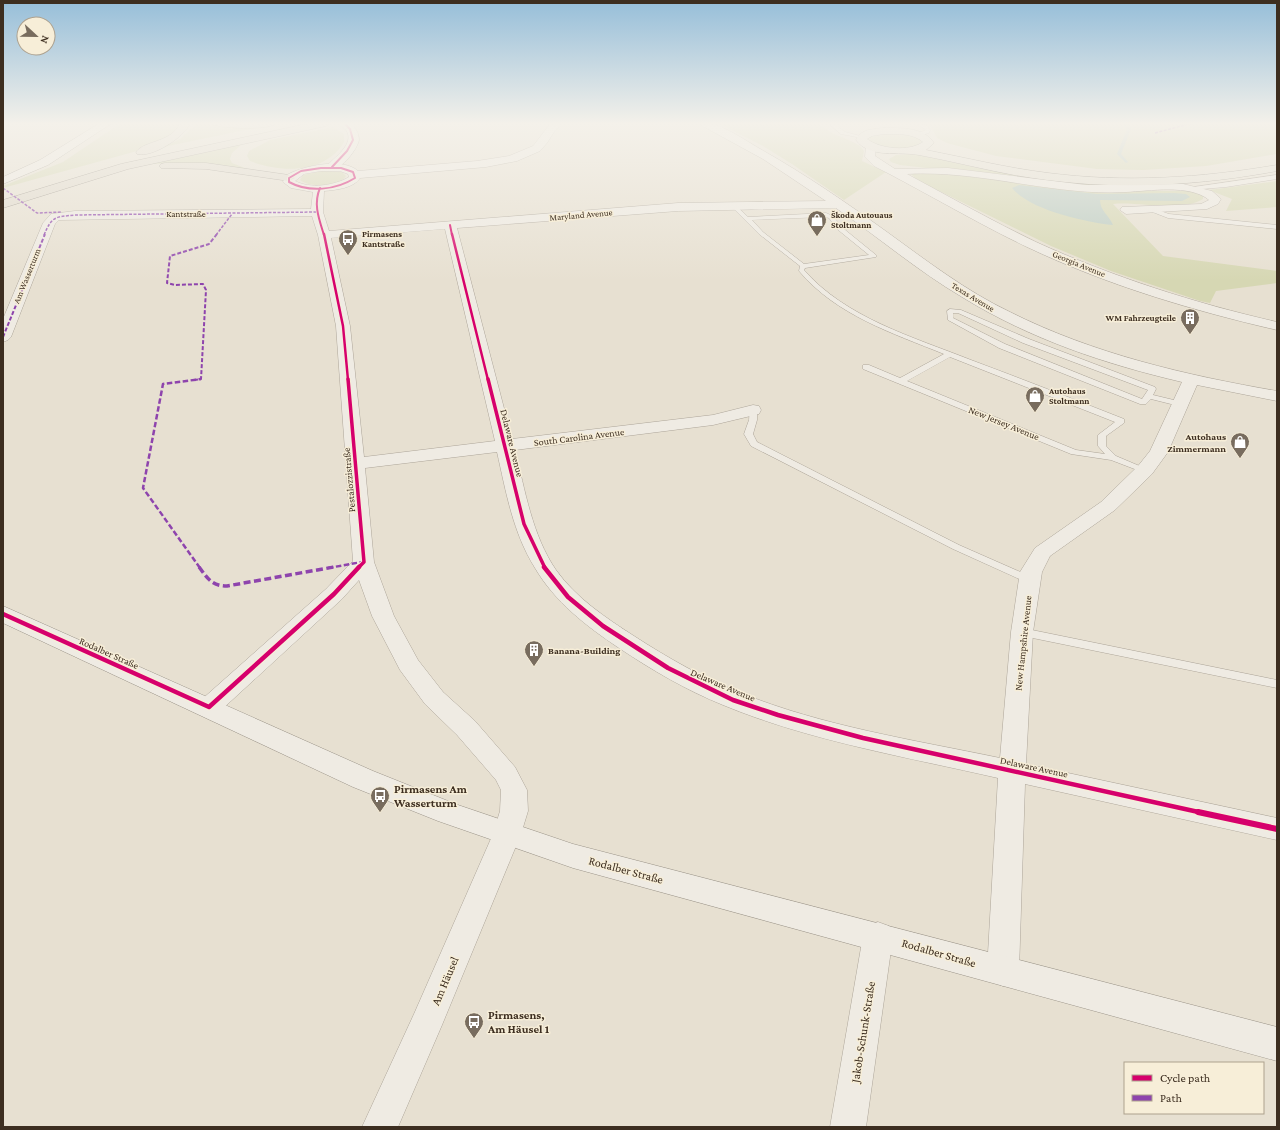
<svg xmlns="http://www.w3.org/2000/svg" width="1280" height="1130" viewBox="0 0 1280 1130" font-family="'Crimson Pro',serif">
<rect width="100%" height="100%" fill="#e7e0d1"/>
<path fill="#d6d7b3" d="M 121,123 L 179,123 L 177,129 L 167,137 L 137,151 L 3,188 L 3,186 L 63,162 Z
M 193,123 L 221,126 L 260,127 L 163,147 L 180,139 L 194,126 Z
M 718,123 L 817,123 L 832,133 L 853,142 L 860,146 L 864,151 L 862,161 L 886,172 L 844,200 L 792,164 L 763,146 Z
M 894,123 L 1277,123 L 1277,154 L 1206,166 L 1143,170 L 1097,169 L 996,156 L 947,143 L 937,138 L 931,126 L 922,124 Z
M 333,127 L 344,134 L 344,142 C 325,174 281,173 250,161 L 247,156 L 249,151 L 270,140 Z
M 884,133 L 911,135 L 922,140 L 922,142 C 911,152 880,150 869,140 L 870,136 Z
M 242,144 L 232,153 L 230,159 L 232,163 L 250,170 L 197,163 L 152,164 Z
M 915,154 L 987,170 L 1040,179 L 1126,186 L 1079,185 L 900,165 L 891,162 L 889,159 L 896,155 Z
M 322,171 L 342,172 L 346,176 C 339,187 310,188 300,180 L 303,175 Z
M 934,172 L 1120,191 L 1192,191 L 1203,194 L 1203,199 C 1181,213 1139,201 1113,204 L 1163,256 L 1277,271 L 1277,283 L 1216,291 L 1210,303 L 1200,301 L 1111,271 L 1051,246 L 917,180 L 911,174 Z
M 1277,181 L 1277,207 L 1226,211 L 1232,199 L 1209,190 Z"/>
<path fill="#bcccc2" d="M 1019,185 L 1097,194 L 1174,193 L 1186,194 L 1190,197 L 1182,201 L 1100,200 C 1100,211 1109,215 1113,225 C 1085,222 1030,210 1012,188 Z"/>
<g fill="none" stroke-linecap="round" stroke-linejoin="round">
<path fill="#bcccc2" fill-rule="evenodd" d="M 1122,123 L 1125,123 L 1131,129 L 1121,154 L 1128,162 L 1126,163 L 1117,154 L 1127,129 Z"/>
<defs>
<path id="service" d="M 828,123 L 833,123 L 845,132 L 864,137 L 862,138 L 841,134 Z
M 913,123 L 926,125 L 930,130 L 929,133 L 916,136 L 916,134 L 926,130 L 922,127 Z
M 1277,175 L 1277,179 L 1226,187 L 1190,190 L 1187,188 Z
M 733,203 L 748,217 L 826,213 L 833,216 L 841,226 L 871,223 L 871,225 L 869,226 L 844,229 L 876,255 L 876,257 L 805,268 L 804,270 C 846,318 913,337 971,360 C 1022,379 1073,399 1124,419 L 1124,423 L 1106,436 L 1106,446 L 1116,456 L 1149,470 L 1145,473 L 1111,460 L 1071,454 L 863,369 L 863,365 L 869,365 L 900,378 L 944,354 C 892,333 836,315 799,271 L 800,266 L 759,234 L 731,206 L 731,204 ZM 825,217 L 829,218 L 837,229 L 869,255 L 804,264 L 763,232 L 752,220 ZM 950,357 L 1115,422 L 1098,435 L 1098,446 L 1105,454 L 1076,450 L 907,381 Z
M 1152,208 L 1169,214 L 1277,225 L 1277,229 L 1168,218 L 1150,211 L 1150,209 Z
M 950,309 L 961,310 L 1029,339 L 1155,387 L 1156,389 L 1153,395 L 1182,402 L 1183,404 L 1179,406 L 1151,399 L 1146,404 L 1140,404 L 999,348 L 948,320 L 947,311 ZM 953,313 L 958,313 L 1023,343 L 1148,390 L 1142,399 L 1005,344 L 953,318 Z
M 750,408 L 753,408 L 757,410 L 757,420 L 753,434 L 757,442 L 959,545 L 1034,578 L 1035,580 L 1034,582 L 1026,582 L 953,549 L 751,446 L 744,434 L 749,420 Z
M 1022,628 L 1277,680 L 1277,688 L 1018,635 L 1017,632 L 1018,629 Z"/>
<path id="minor" d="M 551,123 L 563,123 L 554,132 L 547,143 L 540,151 L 517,161 L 486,167 L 360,178 C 354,188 336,190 324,191 L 323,212 L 329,231 L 678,203 L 826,201 L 763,159 L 697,123 C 701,123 706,122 710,123 C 726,127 748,142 762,150 C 806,175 847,203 887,232 C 927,261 966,291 1010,312 C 1094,354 1185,375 1277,391 L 1277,401 L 1197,385 L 1168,452 L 1152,474 L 1115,510 L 1050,556 L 1042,572 L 1033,632 L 1026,764 L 1277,818 L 1277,840 L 1025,784 L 1019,971 L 1014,981 L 1003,986 L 992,981 L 987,971 L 998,778 C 907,757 810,741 723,705 C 686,690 652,670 619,648 C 586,626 555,602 535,568 C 513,533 506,492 497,452 L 365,468 L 374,562 L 394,616 L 418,660 L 443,692 L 475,721 L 515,767 L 527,790 L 528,811 L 521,834 L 442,1025 L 398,1127 L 362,1127 L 414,1014 L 493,834 L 500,811 L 501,790 L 496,780 L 457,735 L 425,704 L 400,670 L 372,616 L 359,580 L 342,599 L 218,713 L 209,716 L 200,713 L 197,707 L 200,701 L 326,589 L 353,561 L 336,326 L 318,235 L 312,216 L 59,220 L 55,224 L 11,337 L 8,340 L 3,342 L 3,319 L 43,223 L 51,214 L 75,211 L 311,209 L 313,192 L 291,188 L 283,182 L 285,176 C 301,166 343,157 358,171 L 477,161 L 509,156 L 533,146 ZM 321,171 L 340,171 L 348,174 L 349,177 C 334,186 310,189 295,181 L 304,174 ZM 836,208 C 878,237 918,271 962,297 C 1030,339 1105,364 1182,382 L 1150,451 L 1138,466 L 1101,502 L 1035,548 L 1020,572 L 1011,632 L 1000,758 C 914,740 822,726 741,693 C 703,678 668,658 634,636 C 606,618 576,598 556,570 C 532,535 525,490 515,450 L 713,425 L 759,414 L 761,410 L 759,406 L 753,405 L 713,415 L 512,439 L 457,228 L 678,211 ZM 445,229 L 495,441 L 364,457 L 350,326 L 331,238 Z
M 871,143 L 876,146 L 875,156 L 895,169 L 948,168 L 1086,185 L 1183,184 L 1212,191 L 1221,199 L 1218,204 L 1207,209 L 1126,214 L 1120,210 L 1122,207 L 1201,204 L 1209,200 C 1190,184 1149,191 1126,192 C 1052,196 981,170 907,174 C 950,197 992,221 1036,242 C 1113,277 1194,303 1277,322 L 1277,330 C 1191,310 1107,285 1027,247 C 975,222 925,192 874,166 L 865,157 L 866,146 Z
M 878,922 L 889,926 L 893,936 L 866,1127 L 830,1127 L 863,936 L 867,926 Z"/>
<path id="secondary" d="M 100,123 L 112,123 L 48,165 L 3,184 L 3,177 L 40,160 Z
M 339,123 L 350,123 C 355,127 359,133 359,140 C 357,150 342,168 332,170 L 326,167 C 333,158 356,144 346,130 C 344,128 341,126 339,123 Z
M 3,606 L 373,771 L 458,805 L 573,844 L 1277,1027 L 1277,1061 L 573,868 L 438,821 L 353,787 L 3,623 Z"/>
<path id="primary" d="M 884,128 C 901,128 924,127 934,143 L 926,150 C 967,158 1007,168 1048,173 C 1125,183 1201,178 1277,165 L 1277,171 C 1201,185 1124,190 1047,180 C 1004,175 962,163 919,155 C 899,151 870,159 856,140 C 860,129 874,129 884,128 ZM 884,134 C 897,134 913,133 923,142 C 909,152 880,149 867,139 L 872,136 Z"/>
<path id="trunk" d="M 180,123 L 190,123 C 185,137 152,158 137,154 L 136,152 C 145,140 172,143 180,123 Z
M 210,123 L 274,123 L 275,124 C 269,130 216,129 210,123 Z
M 311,123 L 331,123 L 326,126 L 128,169 L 3,208 L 3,200 L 121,164 Z
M 165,163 L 206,163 L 289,175 L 295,178 L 289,181 L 206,169 L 161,168 L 159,166 L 161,164 Z"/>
</defs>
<use href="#service" stroke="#ada599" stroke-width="1"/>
<use href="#minor" stroke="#ada599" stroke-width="1"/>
<use href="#secondary" stroke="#9c958a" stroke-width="1"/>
<use href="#primary" stroke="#928b80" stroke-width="1"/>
<use href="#trunk" stroke="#928b80" stroke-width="1"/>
<use href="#service" fill="#efebe3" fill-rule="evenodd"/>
<use href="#minor" fill="#efebe3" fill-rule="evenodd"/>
<use href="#secondary" fill="#efebe3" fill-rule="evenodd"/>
<use href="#primary" fill="#e6e1d4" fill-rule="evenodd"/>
<use href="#trunk" fill="#e0d9cb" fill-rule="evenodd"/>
<path stroke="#8e44ad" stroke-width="1.5" stroke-dasharray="3 1.5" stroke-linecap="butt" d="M 1155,133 L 1192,123
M 3,188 L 37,213 L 61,212
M 44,235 C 52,216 55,217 75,215 L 317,212
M 216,235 L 232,214"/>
<path stroke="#8e44ad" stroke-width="2" stroke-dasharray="4 2" stroke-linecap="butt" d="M 3,337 L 45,234
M 194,380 L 201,379 L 206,290 L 203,284 L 175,285 L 167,283 L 170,256 L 209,244 L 217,234"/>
<path stroke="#8e44ad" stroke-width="2.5" stroke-dasharray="5.5 2.5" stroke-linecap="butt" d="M 200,568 L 143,488 L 163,384 L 201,379
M 328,568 L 362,562"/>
<path stroke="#8e44ad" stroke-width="3.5" stroke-dasharray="7 3.5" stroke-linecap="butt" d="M 199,567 C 208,579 212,586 227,586 L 334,567"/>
<defs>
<path id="cycleway-far4" d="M 332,167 L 347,151 L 353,140 L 350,129 L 344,123
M 321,168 L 341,168 L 353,172 L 355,178 C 336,190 309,193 289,182 L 289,178 L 301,171 Z
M 320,188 C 313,204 319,219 324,235
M 450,225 L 452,235"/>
<path id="cycleway-far3" d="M 324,234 L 343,326 L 348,380
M 452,234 L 488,380"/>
<path id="cycleway-far2" d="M 348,379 L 364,562 L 358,568
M 488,379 L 524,524 L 545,568"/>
<path id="cycleway-far1" d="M 544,567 L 568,597 L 603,626 L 668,668 L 733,700 L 778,715 L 863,738 L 1203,813
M 3,614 L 209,707 L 334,594 L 359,567"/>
<path id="cycleway" d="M 1198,812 L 1277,829"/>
</defs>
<use href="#cycleway-far4" stroke="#f7eed8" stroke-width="3.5"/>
<use href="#cycleway-far3" stroke="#f7eed8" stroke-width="4"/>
<use href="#cycleway-far2" stroke="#f7eed8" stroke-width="5.5"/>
<use href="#cycleway-far1" stroke="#f7eed8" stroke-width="7"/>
<use href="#cycleway" stroke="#f7eed8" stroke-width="8"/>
<use href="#cycleway-far4" stroke="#d6006c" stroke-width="2"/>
<use href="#cycleway-far3" stroke="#d6006c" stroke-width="2.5"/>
<use href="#cycleway-far2" stroke="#d6006c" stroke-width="3.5"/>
<use href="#cycleway-far1" stroke="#d6006c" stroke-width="4.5"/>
<use href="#cycleway" stroke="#d6006c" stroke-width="6"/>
</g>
<linearGradient id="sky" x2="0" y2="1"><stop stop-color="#96bed9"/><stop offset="0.44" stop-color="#f4f1ea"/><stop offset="1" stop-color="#f4f1ea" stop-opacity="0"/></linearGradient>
<rect width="1280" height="281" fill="url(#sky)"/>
<defs>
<symbol id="shop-pin" viewBox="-11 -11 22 30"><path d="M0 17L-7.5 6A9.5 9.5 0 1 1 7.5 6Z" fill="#786c5e" stroke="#f7eed8"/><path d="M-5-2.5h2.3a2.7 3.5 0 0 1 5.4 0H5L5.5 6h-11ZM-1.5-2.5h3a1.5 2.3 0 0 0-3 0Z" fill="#fff"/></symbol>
<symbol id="bus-pin" viewBox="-11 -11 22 30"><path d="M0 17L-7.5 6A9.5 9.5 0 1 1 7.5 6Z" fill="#786c5e" stroke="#f7eed8"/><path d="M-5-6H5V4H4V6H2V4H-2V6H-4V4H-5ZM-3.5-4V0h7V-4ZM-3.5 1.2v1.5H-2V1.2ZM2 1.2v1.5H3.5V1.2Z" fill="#fff"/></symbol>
<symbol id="building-pin" viewBox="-11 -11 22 30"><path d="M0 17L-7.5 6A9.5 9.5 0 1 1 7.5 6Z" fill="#786c5e" stroke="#f7eed8"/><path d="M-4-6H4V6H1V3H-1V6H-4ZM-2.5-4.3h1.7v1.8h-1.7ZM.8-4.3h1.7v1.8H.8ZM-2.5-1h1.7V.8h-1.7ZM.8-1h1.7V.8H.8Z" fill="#fff"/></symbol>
</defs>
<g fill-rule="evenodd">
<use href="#shop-pin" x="806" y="209" width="22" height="30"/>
<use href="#bus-pin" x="337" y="228" width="22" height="30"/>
<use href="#building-pin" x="1179" y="307" width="22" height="30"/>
<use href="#shop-pin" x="1024" y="385" width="22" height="30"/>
<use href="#shop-pin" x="1229" y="431" width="22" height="30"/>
<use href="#building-pin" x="523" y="639" width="22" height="30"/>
<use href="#bus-pin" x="369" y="785" width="22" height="30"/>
<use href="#bus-pin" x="463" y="1011" width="22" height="30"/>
</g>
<g text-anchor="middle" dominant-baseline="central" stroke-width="3" stroke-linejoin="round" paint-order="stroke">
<g font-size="9" fill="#3d2e20" stroke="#f7eed8">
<text x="186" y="214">Kantstraße</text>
<text transform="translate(581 215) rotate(-5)">Maryland Avenue</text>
<text transform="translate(1079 264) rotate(22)">Georgia Avenue</text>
<text transform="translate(27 276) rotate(-68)">Am Wasserturm</text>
<text transform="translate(973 297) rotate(31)">Texas Avenue</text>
</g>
<g font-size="9" font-weight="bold" fill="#3d2e20" stroke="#f7eed8" text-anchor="start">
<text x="831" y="215">Škoda Autouaus<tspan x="831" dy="10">Stoltmann</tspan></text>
<text x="362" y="234">Pirmasens<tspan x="362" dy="10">Kantstraße</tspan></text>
<text x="1176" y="318" text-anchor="end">WM Fahrzeugteile</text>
<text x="1049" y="391">Autohaus<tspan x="1049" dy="10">Stoltmann</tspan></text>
</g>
<g font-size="10" fill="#3d2e20" stroke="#f7eed8">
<text transform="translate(1004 423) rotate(22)">New Jersey Avenue</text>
<text transform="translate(579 437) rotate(-7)">South Carolina Avenue</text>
<text transform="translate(512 443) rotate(76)">Delaware Avenue</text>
<text transform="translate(349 480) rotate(-95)">Pestalozzistraße</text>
<text transform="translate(1023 643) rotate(-84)">New Hampshire Avenue</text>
<text transform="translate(109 653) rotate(24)">Rodalber Straße</text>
<text transform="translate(723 685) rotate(23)">Delaware Avenue</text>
<text transform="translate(1034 767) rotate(12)">Delaware Avenue</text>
</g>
<g font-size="10" font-weight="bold" fill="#3d2e20" stroke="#f7eed8" text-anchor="end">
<text x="1226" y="436">Autohaus<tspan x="1226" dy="12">Zimmermann</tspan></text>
<text x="548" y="650" text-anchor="start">Banana-Building</text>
</g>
<g font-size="12" font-weight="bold" fill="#3d2e20" stroke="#f7eed8" text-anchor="start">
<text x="394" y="789">Pirmasens Am<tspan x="394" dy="14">Wasserturm</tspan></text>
<text x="488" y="1015">Pirmasens,<tspan x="488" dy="14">Am Häusel 1</tspan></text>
</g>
<g font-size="12" fill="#3d2e20" stroke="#f7eed8">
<text transform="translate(626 870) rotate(15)">Rodalber Straße</text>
<text transform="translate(939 953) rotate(16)">Rodalber Straße</text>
<text transform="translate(445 981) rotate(-67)">Am Häusel</text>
<text transform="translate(863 1032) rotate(-81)">Jakob-Schunk-Straße</text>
</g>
</g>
<rect width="1280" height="1130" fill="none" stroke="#3d2e20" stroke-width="8"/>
<rect x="1124" y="1062" width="140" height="52" fill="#f7eed8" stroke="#ada18e"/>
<rect x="1132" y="1075" width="20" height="6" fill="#d6006c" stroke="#ada18e"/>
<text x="1160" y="1082" font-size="12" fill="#3d2e20">Cycle path</text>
<rect x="1132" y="1095" width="20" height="6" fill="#8e44ad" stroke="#ada18e"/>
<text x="1160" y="1102" font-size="12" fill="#3d2e20">Path</text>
<g transform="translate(36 36) rotate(112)"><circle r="19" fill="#f7eed8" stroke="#ada18e"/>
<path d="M0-3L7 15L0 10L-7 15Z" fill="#786c5e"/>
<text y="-6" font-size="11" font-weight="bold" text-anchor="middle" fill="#3d2e20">N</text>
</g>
</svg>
